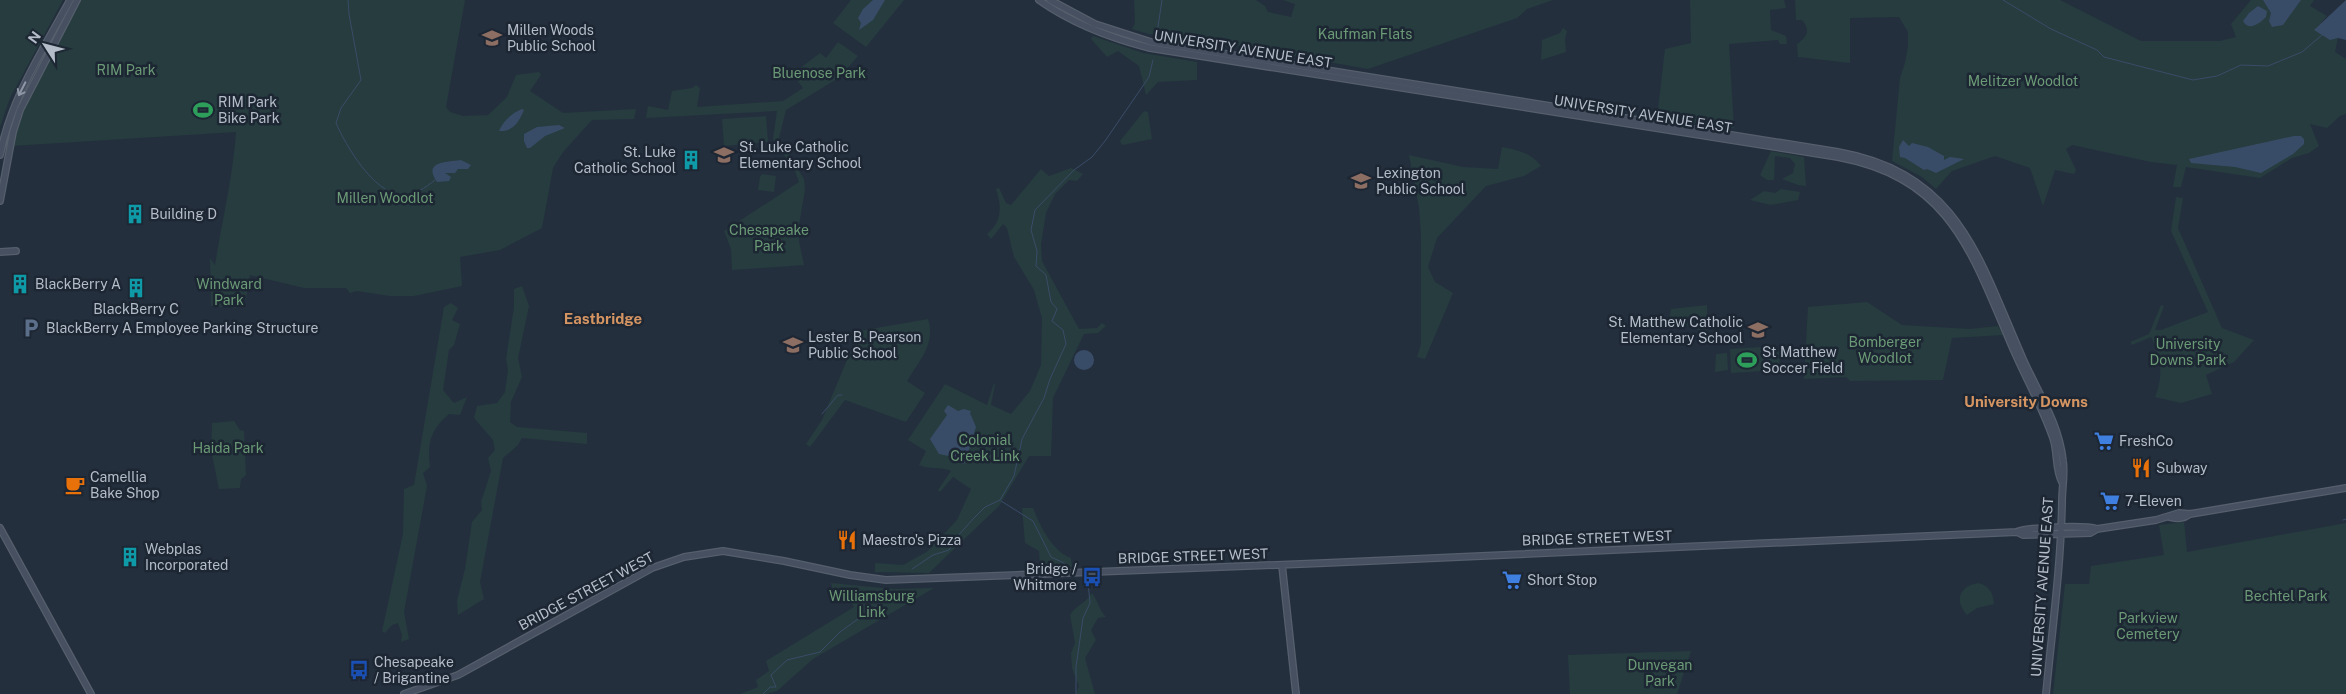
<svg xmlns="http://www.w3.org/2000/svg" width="2346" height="694" viewBox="0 0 2346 694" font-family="'Public Sans',sans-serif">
<rect width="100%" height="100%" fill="#242f3e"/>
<path fill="#263c3f" d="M 0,0 L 63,0 L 10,98 L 0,127 Z
M 81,0 L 465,0 L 446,107 L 450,112 L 463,116 L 488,115 L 507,97 L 516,75 L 539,72 L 541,75 L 530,91 L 563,113 L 636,109 L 634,119 L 592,120 L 563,152 L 553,168 L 542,228 L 500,250 L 460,257 L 462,286 L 414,296 L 390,296 L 357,291 L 350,293 L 346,288 L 304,288 L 250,275 L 246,299 L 242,300 L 237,308 L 211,306 L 210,258 L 215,265 C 222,221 233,177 236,132 L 11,146 L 23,109 Z
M 851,0 L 904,0 L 866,47 L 833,23 Z
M 1134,0 L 1256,0 L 1265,6 L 1268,12 L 1291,17 L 1295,4 L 1283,0 L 1553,0 L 1527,9 L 1517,18 L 1368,69 L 1189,37 L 1149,34 L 1132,29 L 1135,23 Z
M 1690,0 L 1784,0 L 1786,8 L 1770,10 L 1771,30 L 1786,36 L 1787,44 L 1780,44 L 1778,40 L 1729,44 L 1734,128 L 1657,118 L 1665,49 L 1691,43 Z
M 1795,0 L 2060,0 L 2141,41 L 2220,41 L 2236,37 L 2231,24 L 2251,0 L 2314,0 L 2310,6 L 2327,16 L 2315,30 L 2338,38 L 2335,52 L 2346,59 L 2346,114 L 2340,116 L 2327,128 L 2310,124 L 2319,146 L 2309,153 L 2292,158 L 2260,178 L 2186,167 L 2181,187 L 2173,187 L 2177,165 L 2151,162 L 2072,145 L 2066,149 L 2076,170 L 2074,174 L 2055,170 L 2043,206 L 2030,168 L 1995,156 L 1952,171 L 1936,189 L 1922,177 L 1892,161 L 1900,78 L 1905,63 L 1908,46 L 1908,32 L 1899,17 L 1850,18 L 1850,63 L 1798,57 L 1797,44 C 1807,37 1811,30 1802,20 L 1796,20 Z
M 1563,28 L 1567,31 L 1565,39 L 1566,52 L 1541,60 L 1542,40 L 1560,33 Z
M 1093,36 L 1143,53 L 1197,62 L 1197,80 L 1158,82 L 1146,95 L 1139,66 L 1118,51 L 1107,57 L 1091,39 Z
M 838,42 L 858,56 L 840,77 L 786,110 L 779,138 L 804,179 L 805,190 L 799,225 L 799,241 L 804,265 L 732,270 L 731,249 L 724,231 L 799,182 L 795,171 L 773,139 L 777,111 L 646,118 L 648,106 L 668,110 L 672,91 L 692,88 L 696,85 L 700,88 L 697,107 L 783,101 L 803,88 L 790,71 L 792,67 L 799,69 L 820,53 L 826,58 Z
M 1144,111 L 1148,112 L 1152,139 L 1122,145 L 1120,141 Z
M 766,116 L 768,142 L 724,146 L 722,119 Z
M 1502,147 C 1518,150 1531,153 1541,166 L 1524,176 L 1486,186 L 1437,238 L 1428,267 L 1435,282 L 1453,293 L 1425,359 L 1417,357 L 1421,344 L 1421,234 L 1419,208 L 1409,155 L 1463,167 L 1498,169 Z
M 1771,151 L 1804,157 L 1806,186 L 1798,185 L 1782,179 L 1793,173 L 1795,164 L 1790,158 L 1775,156 L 1774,180 L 1767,180 L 1760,175 Z
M 1071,168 L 1083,174 L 1077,181 L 1069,180 L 1055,194 L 1046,213 L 1041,244 L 1042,261 L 1079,329 L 1097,328 L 1102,323 L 1106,326 L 1098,333 L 1084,334 L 1053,398 L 1051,456 L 1029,456 L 999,506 L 929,573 L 875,572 L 875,563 L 903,565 L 928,551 L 957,520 L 971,489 L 953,477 L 940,492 L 938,490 L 951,471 C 941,466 929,470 919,465 L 926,451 L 908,440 L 945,384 L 987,405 L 994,383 L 995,384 L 991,405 L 1011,414 L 1030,391 L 1041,365 L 1042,318 L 1034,290 L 1014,257 L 1007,228 L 1003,224 L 991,239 L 987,234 C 1002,222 1002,207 996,189 L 999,188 L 1006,203 L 1011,205 L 1041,169 L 1049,176 Z
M 762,174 L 776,176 L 774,192 L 758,190 L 760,177 Z
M 1781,189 L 1800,192 L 1798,200 L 1771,205 L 1750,200 L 1764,191 L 1775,193 Z
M 2176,197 L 2183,198 L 2178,228 L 2222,328 L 2254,340 L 2234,362 L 2206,375 L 2212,394 L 2181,403 L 2155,397 C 2164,376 2161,357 2151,337 L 2132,345 L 2130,342 L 2149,334 L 2161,305 L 2164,306 L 2155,330 L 2161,330 L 2208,312 L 2171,231 Z
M 522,286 L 529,306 L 518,358 L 522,377 L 511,402 L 510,422 L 517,427 L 587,433 L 587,444 L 522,438 L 518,445 L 503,458 L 480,582 L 484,599 L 458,615 L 457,601 L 465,569 L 472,522 L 482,510 L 481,502 L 491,471 L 488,458 L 495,450 L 493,440 L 474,418 L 477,406 L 497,403 L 505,392 L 508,370 L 506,359 L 514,307 L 514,289 Z
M 1867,302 L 1902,325 L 1970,329 L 1998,326 L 2003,335 L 1952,338 L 1943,380 L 1850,381 L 1846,377 L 1804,379 L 1808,307 Z
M 451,303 L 458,308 L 452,320 L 460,324 L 454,345 L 449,350 L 443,390 L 454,403 L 467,397 L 460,415 L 449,414 C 430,430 427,444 430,467 L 423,473 L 427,486 L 404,612 L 409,639 L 401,642 L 402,635 L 398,623 L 392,625 L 385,633 L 382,631 L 403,534 L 404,489 L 414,485 L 444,307 Z
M 1707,305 L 1707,334 L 1691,326 L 1668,325 L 1671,309 Z
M 928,319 C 936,344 919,361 907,381 L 925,393 L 906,422 L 845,400 L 810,447 L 806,444 L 822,420 L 859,331 Z
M 1762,347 L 1764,371 L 1731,373 L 1730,349 Z
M 1766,351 L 1779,351 L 1780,373 L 1767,373 Z
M 1727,353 L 1728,370 L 1715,372 L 1716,354 Z
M 234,421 L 240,430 L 244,431 L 246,475 L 241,479 L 240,488 L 219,489 L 211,450 L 212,423 Z
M 1022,508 L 1033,508 C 1040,526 1053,552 1071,558 L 1072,567 L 1040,567 L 1039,551 L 1025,543 Z
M 2184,522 L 2187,552 L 2346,523 L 2346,694 L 2053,694 L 2065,584 L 2089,584 L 2091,566 L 2164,555 L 2159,525 Z
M 831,583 L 893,589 L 934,588 L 813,659 L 777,691 L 766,694 L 740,694 L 758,687 L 756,680 L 769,671 L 766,661 L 854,607 L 849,599 L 834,595 Z
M 1978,583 C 1990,586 1993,593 1994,604 L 1977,608 L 1967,615 C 1954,601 1959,586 1978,583 Z
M 1092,593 C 1098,601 1099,610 1106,617 L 1098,618 L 1091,630 L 1096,640 L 1085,658 L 1095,694 L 1076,694 L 1079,686 L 1072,668 L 1071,653 L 1075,643 L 1070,615 C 1076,605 1086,603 1092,593 Z
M 1691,651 L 1677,694 L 1570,694 L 1568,655 Z"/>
<path fill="#394c67" d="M 873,0 L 885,0 L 873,20 L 859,30 L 861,23 L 858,18 L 863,9 Z
M 2263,0 L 2301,0 L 2283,25 L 2272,27 L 2269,21 L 2271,13 Z
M 2346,0 L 2346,40 L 2338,38 L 2330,40 L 2314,30 Z
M 2258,6 L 2267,11 L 2266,17 C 2260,23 2249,32 2243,21 L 2249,13 Z
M 522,109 L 524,110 C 519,122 513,132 499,131 C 503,121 512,113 522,109 Z
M 559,125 L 565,128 L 545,136 L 530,148 L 527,148 L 524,141 L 524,134 L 537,127 Z
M 2294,136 L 2301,136 L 2304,139 L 2304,144 L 2293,154 L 2261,173 L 2235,167 L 2191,163 L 2189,159 Z
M 1903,140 L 1909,146 L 1912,143 L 1928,147 L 1944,156 L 1944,160 L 1950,157 L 1964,159 L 1936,173 L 1927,169 L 1924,170 L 1905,158 L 1900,157 L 1899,147 Z
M 461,160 L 471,165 L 468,169 L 458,169 L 455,173 L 445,173 L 451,177 L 449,181 L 437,182 C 422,161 448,162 461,160 Z
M1074 360a10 10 0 1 1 20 0a10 10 0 1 1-20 0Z
M 948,405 L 958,411 L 964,409 L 971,411 L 970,413 L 976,427 L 965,463 L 962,464 L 949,456 L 939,454 L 930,439 L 947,415 L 944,411 Z"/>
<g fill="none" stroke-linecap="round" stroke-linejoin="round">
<path stroke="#394c67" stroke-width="1" d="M 348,0 L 349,14 L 361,80 L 341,108 L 336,123 C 346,146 373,192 401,195 C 414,196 425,188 435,180
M 2003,0 L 2051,29 L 2097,50 L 2104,57 L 2193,80 L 2217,76 L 2241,65 L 2268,66 L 2302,52 L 2322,35
M 1157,33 L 1162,0
M 822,414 L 838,395 L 842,395
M 1001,501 L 1033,521 L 1051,557 L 1066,564
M 2343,520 L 2346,519
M 912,569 L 933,555 L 949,550 L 955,539 L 974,518 L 985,507 L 1000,500 L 1014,476 L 1022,439 L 1044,398 L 1050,379 L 1066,344 L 1063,330 L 1052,321 L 1057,309 L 1051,302 L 1046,275 L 1036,266 L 1037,251 L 1031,230 L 1035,210 L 1074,170 L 1092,157 L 1105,141 L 1149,77 L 1153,60
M 763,694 L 770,687 L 776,687 L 771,675 L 787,660 L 820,652 L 840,632 L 894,593
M 1076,694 L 1076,667 L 1083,618 L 1090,603 L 1088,582"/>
<defs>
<path id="secondary" d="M 1039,0 C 1073,24 1110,38 1150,48 L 1838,157 C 1950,178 1971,251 2011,344 C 2024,375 2042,406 2053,438 C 2058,452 2055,469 2062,482
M 1050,0 L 1095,24 L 1151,42 L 1838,152 C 1960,174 1979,260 2023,359 C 2038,393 2059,423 2063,461 C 2065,474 2062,488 2062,502 C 2061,566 2052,630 2046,694
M 0,155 C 11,98 43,50 70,0
M 0,201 L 13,132 L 20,110 L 77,0
M 0,252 L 16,251
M 2170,517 C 2178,519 2183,519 2190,514
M 0,528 L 91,694
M 2017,532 L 2023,535 L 2090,533 L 2097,529 L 2156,520 L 2179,513 L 2190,514 L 2346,488
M 1282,565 L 1296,694
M 404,694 L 458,675 L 652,568 L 684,557 L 723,551 L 784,561 L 850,575 L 886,580 L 1325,563 L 2017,532 C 2029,527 2085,525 2097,529"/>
</defs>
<use href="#secondary" stroke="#565f6c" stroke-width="8"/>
<use href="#secondary" stroke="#465061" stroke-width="5.5"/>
</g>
<defs><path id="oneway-shaft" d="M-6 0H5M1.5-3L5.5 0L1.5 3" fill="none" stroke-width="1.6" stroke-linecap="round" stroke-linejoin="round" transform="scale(1.25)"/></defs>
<use stroke="#8e96a5" href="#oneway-shaft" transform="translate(22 89) rotate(117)"/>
<defs>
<symbol id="school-bare" viewBox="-9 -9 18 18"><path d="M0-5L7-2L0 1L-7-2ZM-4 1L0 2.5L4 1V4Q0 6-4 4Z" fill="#8d6e63" stroke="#1d2633" stroke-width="2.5" paint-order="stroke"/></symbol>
<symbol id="stadium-bare" viewBox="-9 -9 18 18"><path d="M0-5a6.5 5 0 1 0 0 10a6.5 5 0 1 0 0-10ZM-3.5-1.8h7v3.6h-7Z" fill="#2e9e5b" stroke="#1d2633" stroke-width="2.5" paint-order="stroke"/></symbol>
<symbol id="building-bare" viewBox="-9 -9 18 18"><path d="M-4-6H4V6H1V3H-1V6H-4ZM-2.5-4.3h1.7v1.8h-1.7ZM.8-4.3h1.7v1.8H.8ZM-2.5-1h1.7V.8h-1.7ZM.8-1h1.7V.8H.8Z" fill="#0f9aa8" stroke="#1d2633" stroke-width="2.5" paint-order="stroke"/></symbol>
<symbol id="parking-bare" viewBox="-9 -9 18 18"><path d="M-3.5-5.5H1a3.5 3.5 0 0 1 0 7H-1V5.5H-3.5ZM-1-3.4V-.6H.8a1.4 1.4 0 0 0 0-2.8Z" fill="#5c6f8a" stroke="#1d2633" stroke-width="2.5" paint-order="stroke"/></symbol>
<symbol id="supermarket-bare" viewBox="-9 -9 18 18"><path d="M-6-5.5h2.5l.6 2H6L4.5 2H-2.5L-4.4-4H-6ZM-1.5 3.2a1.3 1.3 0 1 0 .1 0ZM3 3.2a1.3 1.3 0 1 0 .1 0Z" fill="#3f7fe0" stroke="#1d2633" stroke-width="2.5" paint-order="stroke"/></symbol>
<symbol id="restaurant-bare" viewBox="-9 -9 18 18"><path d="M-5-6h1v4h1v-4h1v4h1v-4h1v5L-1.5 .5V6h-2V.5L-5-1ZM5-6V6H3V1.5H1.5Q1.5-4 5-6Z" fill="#e8710a" stroke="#1d2633" stroke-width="2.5" paint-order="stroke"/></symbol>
<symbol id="cafe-bare" viewBox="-9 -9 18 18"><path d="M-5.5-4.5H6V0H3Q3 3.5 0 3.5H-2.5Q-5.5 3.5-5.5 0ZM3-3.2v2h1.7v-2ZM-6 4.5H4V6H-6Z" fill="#e8710a" stroke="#1d2633" stroke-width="2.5" paint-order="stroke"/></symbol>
<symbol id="bus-bare" viewBox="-9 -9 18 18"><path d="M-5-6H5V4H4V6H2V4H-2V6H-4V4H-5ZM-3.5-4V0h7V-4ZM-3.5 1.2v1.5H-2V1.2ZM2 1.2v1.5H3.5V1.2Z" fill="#1a4fb4" stroke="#1d2633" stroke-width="2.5" paint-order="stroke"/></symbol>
</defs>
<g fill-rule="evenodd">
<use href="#school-bare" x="478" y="24" width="28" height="28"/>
<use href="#stadium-bare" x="189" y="96" width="28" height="28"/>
<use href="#school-bare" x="710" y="141" width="28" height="28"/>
<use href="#building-bare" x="677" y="146" width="28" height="28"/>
<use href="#school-bare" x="1347" y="167" width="28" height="28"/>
<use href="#building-bare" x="121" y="200" width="28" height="28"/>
<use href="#building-bare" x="6" y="270" width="28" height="28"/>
<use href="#building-bare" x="122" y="274" width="28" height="28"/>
<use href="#parking-bare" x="17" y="314" width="28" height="28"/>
<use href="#school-bare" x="1744" y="316" width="28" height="28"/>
<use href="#school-bare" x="779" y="331" width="28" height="28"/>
<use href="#stadium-bare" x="1733" y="346" width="28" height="28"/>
<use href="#supermarket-bare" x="2090" y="427" width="28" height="28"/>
<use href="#restaurant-bare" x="2127" y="454" width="28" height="28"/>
<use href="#cafe-bare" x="61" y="471" width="28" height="28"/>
<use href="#supermarket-bare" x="2096" y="487" width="28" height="28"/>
<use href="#restaurant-bare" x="833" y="526" width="28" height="28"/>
<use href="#building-bare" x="116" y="543" width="28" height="28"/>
<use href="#bus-bare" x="1078" y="563" width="28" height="28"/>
<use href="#supermarket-bare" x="1498" y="566" width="28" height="28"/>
<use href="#bus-bare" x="345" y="656" width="28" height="28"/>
</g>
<g text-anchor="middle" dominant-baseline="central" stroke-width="5" stroke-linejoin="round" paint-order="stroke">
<g font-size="14" fill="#b4bcc9" stroke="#1d2633" text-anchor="start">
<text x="507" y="30">Millen Woods<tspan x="507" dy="16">Public School</tspan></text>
<text x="218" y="102">RIM Park<tspan x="218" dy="16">Bike Park</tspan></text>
<text x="739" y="147">St. Luke Catholic<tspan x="739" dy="16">Elementary School</tspan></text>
<text x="676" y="152" text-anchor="end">St. Luke<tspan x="676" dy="16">Catholic School</tspan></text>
<text x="1376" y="173">Lexington<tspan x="1376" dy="16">Public School</tspan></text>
<text x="150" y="214">Building D</text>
<text x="35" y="284">BlackBerry A</text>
<text x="136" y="309" text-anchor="middle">BlackBerry C</text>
<text x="1743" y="322" text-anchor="end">St. Matthew Catholic<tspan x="1743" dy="16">Elementary School</tspan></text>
<text x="46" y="328">BlackBerry A Employee Parking Structure</text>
<text x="808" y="337">Lester B. Pearson<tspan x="808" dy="16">Public School</tspan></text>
<text x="1762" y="352">St Matthew<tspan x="1762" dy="16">Soccer Field</tspan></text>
<text x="2119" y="441">FreshCo</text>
<text x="2156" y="468">Subway</text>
<text x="90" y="477">Camellia<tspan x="90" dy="16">Bake Shop</tspan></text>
<text x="2125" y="501">7-Eleven</text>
<text x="862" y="540">Maestro's Pizza</text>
<text x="145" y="549">Webplas<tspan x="145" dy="16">Incorporated</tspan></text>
<text x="1077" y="569" text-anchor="end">Bridge /<tspan x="1077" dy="16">Whitmore</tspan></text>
<text x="1527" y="580">Short Stop</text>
<text x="374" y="662">Chesapeake<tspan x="374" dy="16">/ Brigantine</tspan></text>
</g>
<g font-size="14" fill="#6b9a76" stroke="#1d2633">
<text x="1365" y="34">Kaufman Flats</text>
<text x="126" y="70">RIM Park</text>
<text x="819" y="73">Bluenose Park</text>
<text x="2023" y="81">Melitzer Woodlot</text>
<text x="385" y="198">Millen Woodlot</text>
<text x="769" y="230">Chesapeake<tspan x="769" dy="16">Park</tspan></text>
<text x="229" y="284">Windward<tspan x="229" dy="16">Park</tspan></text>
<text x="1885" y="342">Bomberger<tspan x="1885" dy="16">Woodlot</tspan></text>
<text x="2188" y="344">University<tspan x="2188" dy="16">Downs Park</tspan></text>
<text x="985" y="440">Colonial<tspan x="985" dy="16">Creek Link</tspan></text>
<text x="228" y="448">Haida Park</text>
<text x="872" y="596">Williamsburg<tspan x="872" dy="16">Link</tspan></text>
<text x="2286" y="596">Bechtel Park</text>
<text x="2148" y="618">Parkview<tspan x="2148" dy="16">Cemetery</tspan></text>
<text x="1660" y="665">Dunvegan<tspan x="1660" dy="16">Park</tspan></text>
</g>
<g font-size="14" fill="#b4bcc9" stroke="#1d2633">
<text transform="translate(1243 49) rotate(9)">UNIVERSITY AVENUE EAST</text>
<text transform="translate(1643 114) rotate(9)">UNIVERSITY AVENUE EAST</text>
<text transform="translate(1597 538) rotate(-2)">BRIDGE STREET WEST</text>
<text transform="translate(1193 556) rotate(-2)">BRIDGE STREET WEST</text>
<text transform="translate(2042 587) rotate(-86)">UNIVERSITY AVENUE EAST</text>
<text transform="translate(586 591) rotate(-28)">BRIDGE STREET WEST</text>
</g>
<g font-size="15" font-weight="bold" fill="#d59563" stroke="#1d2633">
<text x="603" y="318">Eastbridge</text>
<text x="2026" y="401">University Downs</text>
</g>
</g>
<g transform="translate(45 45) rotate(306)" stroke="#1d2633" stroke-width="4" paint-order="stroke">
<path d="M0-4L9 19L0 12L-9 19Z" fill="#b4bcc9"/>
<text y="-8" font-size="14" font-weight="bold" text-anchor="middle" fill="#b4bcc9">N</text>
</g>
</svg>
